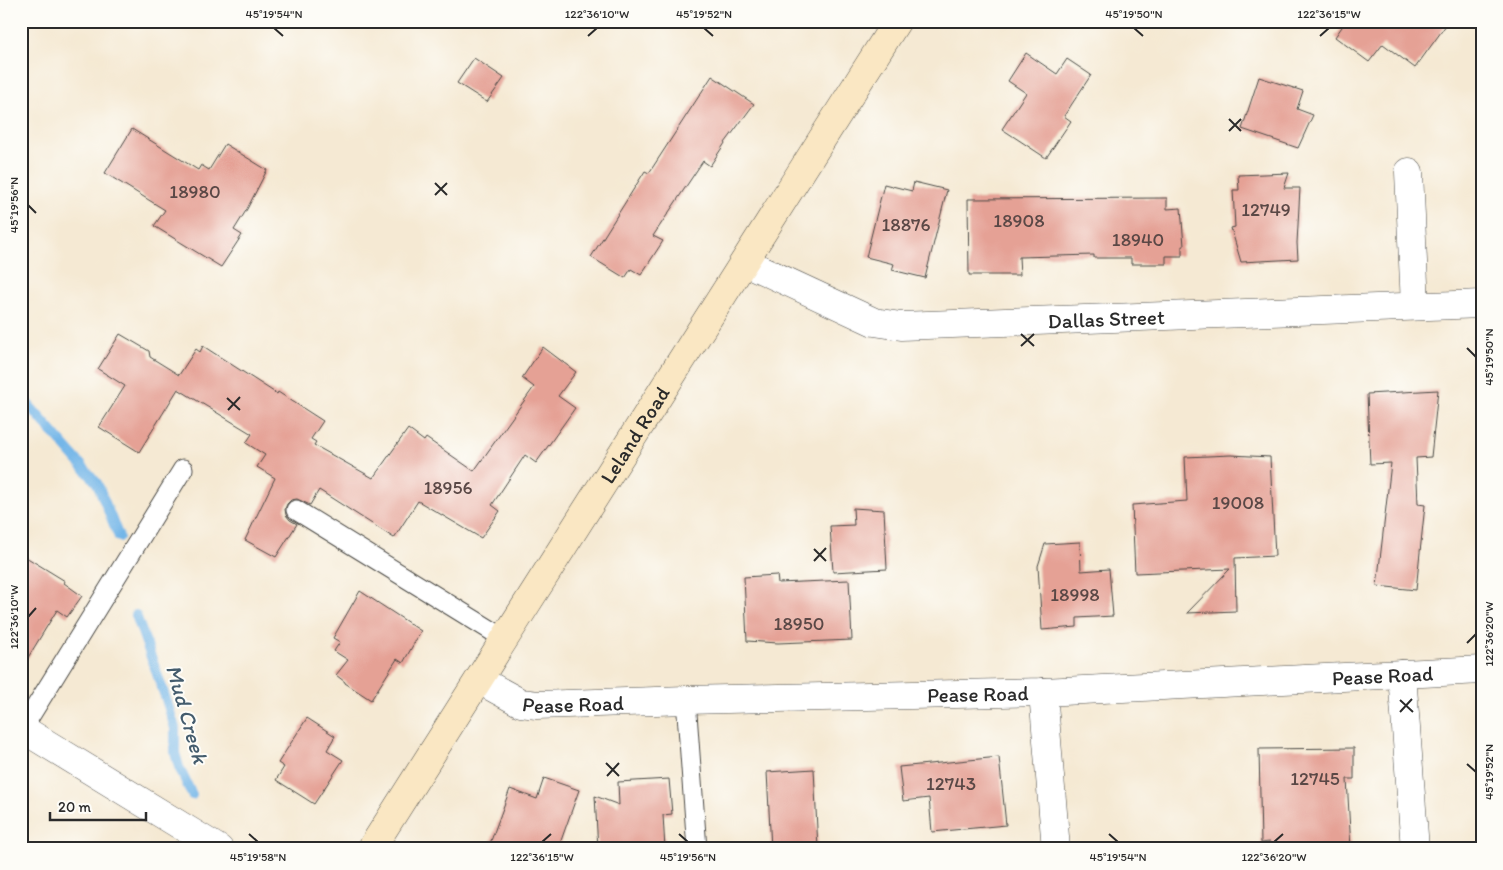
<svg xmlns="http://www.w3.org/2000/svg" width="1503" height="870" viewBox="0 0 1503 870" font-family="Itim,sans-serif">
<rect width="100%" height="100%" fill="#fdfcf7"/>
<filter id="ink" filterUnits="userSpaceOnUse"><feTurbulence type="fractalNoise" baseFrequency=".02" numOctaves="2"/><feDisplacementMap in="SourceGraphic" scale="10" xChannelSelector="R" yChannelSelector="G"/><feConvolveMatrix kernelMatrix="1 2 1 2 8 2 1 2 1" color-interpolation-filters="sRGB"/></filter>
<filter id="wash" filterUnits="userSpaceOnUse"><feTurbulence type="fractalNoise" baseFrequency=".0096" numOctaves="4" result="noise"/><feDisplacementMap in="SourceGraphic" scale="20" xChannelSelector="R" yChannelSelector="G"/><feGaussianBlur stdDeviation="1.12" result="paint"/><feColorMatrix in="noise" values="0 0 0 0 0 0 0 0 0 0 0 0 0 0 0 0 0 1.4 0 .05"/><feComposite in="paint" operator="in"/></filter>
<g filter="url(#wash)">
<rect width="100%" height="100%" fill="#f5e9d3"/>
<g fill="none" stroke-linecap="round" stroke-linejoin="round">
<path stroke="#73b6e8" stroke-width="10" d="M 21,396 L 97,483 L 119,537
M 136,615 L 166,699 L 175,728 L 175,753 L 179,767 L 192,795"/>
</g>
<g id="blocks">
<path fill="#e5a195" d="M 1346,21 L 1449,21 L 1415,68 L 1383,44 L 1369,62 L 1335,37 Z
M 1026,53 L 1057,74 L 1067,59 L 1091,75 L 1064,116 L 1071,121 L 1046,158 L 1002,129 L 1026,93 L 1008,81 Z
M 474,58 L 504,78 L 487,102 L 457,83 Z
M 712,76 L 754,104 L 725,143 L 710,166 L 703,161 L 653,236 L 663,241 L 641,275 L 631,269 L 625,278 L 591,257 L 645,171 L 649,173 Z
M 1259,77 L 1303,91 L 1297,109 L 1313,115 L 1298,148 L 1242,129 Z
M 132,129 L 198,170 L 201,165 L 209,170 L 225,144 L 267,170 L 247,209 L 234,230 L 242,235 L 221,267 L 154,226 L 165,210 L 105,173 Z
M 1289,173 L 1284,188 L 1300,188 L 1297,243 L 1298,259 L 1241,262 L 1231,228 L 1235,227 L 1233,190 L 1239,190 L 1238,175 Z
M 914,182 L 947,190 L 925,278 L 892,270 L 894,264 L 866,257 L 884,184 L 912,191 Z
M 1167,198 L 1167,209 L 1181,208 L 1184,246 L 1182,246 L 1182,256 L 1166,256 L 1166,264 L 1131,264 L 1131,258 L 1094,258 L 1094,255 L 1019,257 L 1020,275 L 969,275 L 968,199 Z
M 120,334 L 149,351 L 150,357 L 179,375 L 196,349 L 200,352 L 203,346 L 277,394 L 278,392 L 323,421 L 311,439 L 316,442 L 314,445 L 373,478 L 408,429 L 424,441 L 426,438 L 474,471 L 534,387 L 522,378 L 543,347 L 576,372 L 558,396 L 575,408 L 536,463 L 525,455 L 492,505 L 500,511 L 481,538 L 418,501 L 394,538 L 319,490 L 310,505 L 297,499 L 291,500 L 287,504 L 285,509 L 286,515 L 290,520 L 297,524 L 276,557 L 245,540 L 275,478 L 257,467 L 265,455 L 246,443 L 252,434 L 178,389 L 139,452 L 99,427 L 125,386 L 98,369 Z
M 1438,390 L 1431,457 L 1416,458 L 1418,504 L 1425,505 L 1416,590 L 1377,586 L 1391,463 L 1370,464 L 1367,394 Z
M 1231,455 L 1270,457 L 1275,556 L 1235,558 L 1236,611 L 1187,613 L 1230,569 L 1135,573 L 1132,505 L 1187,501 L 1185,457 Z
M 853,508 L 884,510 L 887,569 L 833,572 L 830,526 L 854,525 Z
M 1080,542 L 1081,571 L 1109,569 L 1113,616 L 1077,618 L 1077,627 L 1042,630 L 1038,566 L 1045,544 Z
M 21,554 L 65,581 L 64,583 L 82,596 L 67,617 L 57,610 L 21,669 Z
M 777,575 L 778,583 L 849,580 L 852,640 L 778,643 L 747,641 L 744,577 Z
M 360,591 L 421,631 L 403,663 L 397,659 L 371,700 L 345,683 L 345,682 L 336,675 L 348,660 L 334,651 L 340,642 L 333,638 Z
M 307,718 L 335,736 L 327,750 L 343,760 L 314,804 L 276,780 L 284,767 L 278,763 Z
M 1354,748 L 1354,779 L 1347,779 L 1351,849 L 1270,849 L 1270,842 L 1261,843 L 1259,749 Z
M 999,757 L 1006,825 L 932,832 L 929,798 L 903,801 L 899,767 Z
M 814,769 L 818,849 L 771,849 L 767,772 Z
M 544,778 L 579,790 L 558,849 L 488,849 L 510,789 L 537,799 Z
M 669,779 L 672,814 L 663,815 L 665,849 L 598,849 L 595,796 L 619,805 L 618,782 Z"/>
</g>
</g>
<g filter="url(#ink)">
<use href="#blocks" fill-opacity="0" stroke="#494844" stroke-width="1"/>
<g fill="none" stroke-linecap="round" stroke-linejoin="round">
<defs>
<path id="lane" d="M 296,510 L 505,639
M 686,700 L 697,849
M 22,729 L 183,469"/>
<g id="street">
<path d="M 1409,172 L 1415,306"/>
<path id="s1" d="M 745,262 L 874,322 L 901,326 L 1482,304"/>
<path d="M 1402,674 L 1415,849"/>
<path id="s2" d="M 479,680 L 521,703 L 537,705 L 686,700 L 1043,692 L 1482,670"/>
<path d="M 1043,692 L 1056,849"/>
<path d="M 21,728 L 219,849"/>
</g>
<g id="secondary">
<path id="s3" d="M 371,849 L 897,21"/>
</g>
</defs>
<use href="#lane" stroke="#494844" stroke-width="21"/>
<use href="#street" stroke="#494844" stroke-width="29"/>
<use href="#secondary" stroke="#494844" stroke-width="29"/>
<use href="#lane" stroke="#fff" stroke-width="19"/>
<use href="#street" stroke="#fff" stroke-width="28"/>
<use href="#secondary" stroke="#fae7c3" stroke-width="28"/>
</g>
</g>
<path fill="none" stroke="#2b2b2b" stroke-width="2" d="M 274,28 L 283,36M 704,28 L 713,36M 1134,28 L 1143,36M 588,36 L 597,28M 1320,36 L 1329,28M 1229,119 L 1241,131M 1229,131 L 1241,119M 435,183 L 447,195M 435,195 L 447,183M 28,205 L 36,213M 1021,334 L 1034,346M 1021,346 L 1034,334M 1467,348 L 1476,357M 227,398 L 240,410M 228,410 L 240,397M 814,549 L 826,561M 814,561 L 826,548M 28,617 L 36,608M 1467,643 L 1476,634M 1400,700 L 1413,712M 1400,712 L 1412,699M 606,763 L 619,776M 1467,764 L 1476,772M 607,776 L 619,763M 249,834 L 258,842M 679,834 L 688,842M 1109,834 L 1118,842M 542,842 L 551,834M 1274,842 L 1283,834"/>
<g text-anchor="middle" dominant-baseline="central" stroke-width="4" stroke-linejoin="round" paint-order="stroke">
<g font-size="19" fill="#5a4846">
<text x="195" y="191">18980</text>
<text x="1266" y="209">12749</text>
<text x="1019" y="220">18908</text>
<text x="906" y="224">18876</text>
<text x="1138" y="239">18940</text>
<text x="448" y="487">18956</text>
<text x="1238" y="502">19008</text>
<text x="1075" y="594">18998</text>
<text x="799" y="623">18950</text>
<text x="1315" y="778">12745</text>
<text x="951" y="783">12743</text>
</g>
<g font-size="21" fill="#2b2b2b" stroke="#fdfcf7">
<text stroke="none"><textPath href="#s1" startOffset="375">Dallas Street</textPath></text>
<text stroke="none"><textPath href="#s3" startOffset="491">Leland Road</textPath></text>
<text stroke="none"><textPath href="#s2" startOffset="910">Pease Road</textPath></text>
<text stroke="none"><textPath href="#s2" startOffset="505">Pease Road</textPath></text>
<text stroke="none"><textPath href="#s2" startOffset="100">Pease Road</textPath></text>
</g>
<g font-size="22" font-style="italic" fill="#445c6d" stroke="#fdfcf7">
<text transform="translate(187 714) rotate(74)">Mud Creek</text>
</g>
</g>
<rect width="1503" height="870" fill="none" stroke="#fdfcf7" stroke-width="55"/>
<path d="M50 812v8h96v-8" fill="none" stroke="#2b2b2b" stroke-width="2.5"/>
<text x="58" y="812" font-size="15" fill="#2b2b2b" stroke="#fdfcf7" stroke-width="4" paint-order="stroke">20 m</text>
<rect x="28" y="28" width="1448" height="814" fill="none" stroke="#2b2b2b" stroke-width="2"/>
<g font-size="12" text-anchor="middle" fill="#2b2b2b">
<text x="274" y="18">45°19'54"N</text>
<text x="597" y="18">122°36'10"W</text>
<text x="704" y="18">45°19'52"N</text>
<text x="1134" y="18">45°19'50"N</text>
<text x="1329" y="18">122°36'15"W</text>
<text transform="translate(14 205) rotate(-90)" y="4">45°19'56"N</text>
<text transform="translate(1489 357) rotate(-90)" y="4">45°19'50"N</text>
<text transform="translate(14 617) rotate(-90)" y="4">122°36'10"W</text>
<text transform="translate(1489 634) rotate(-90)" y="4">122°36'20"W</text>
<text transform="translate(1489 772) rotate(-90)" y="4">45°19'52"N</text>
<text x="258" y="861">45°19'58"N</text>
<text x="542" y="861">122°36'15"W</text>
<text x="688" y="861">45°19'56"N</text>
<text x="1118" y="861">45°19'54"N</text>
<text x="1274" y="861">122°36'20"W</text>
</g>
</svg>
